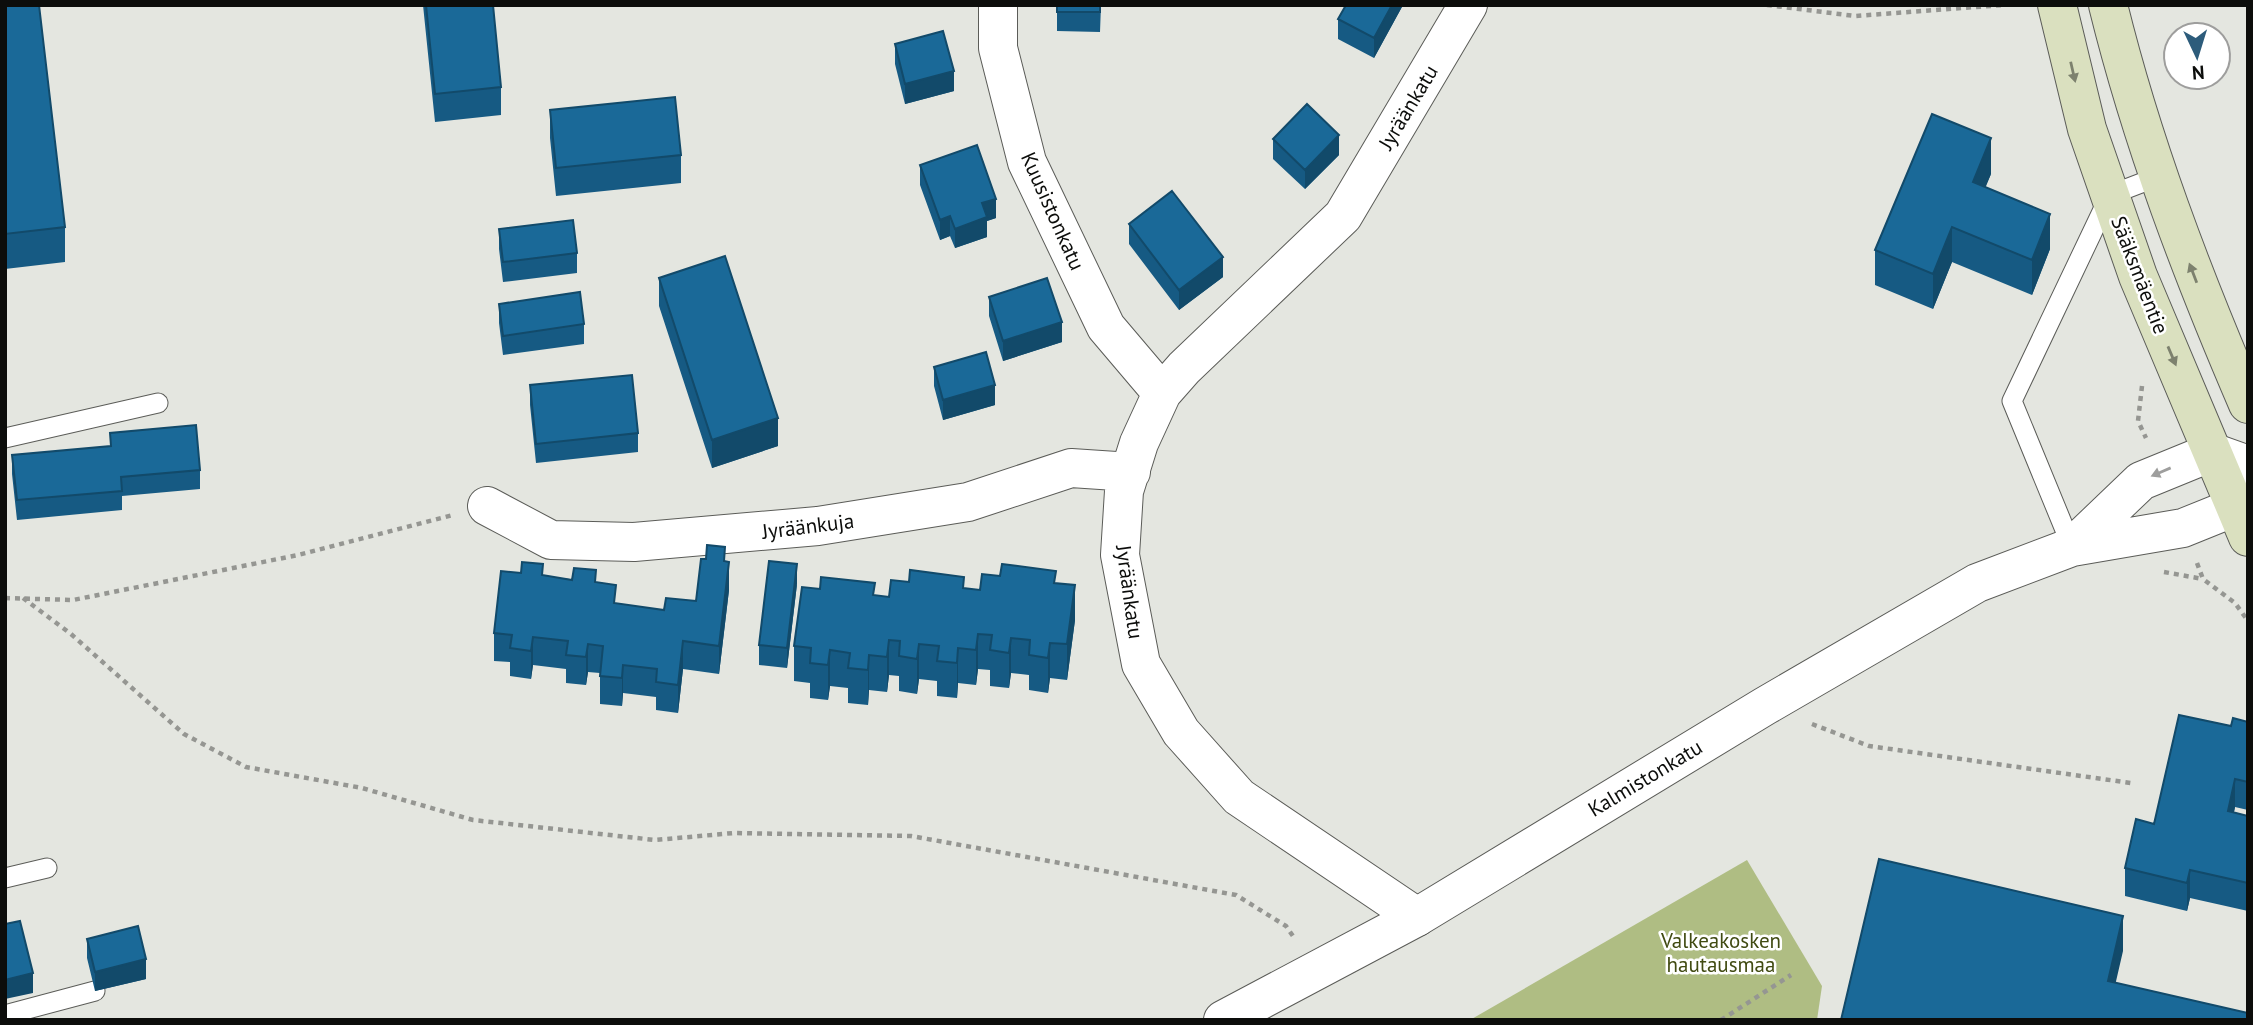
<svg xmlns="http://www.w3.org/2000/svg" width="2253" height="1025" viewBox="0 0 2253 1025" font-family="'PT Sans',sans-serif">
<rect width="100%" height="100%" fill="#e4e6e0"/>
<path fill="#afbd83" d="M 1747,860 L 1822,986 L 1817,1020 L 1470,1020 Z"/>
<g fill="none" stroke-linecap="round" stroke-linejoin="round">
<defs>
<path id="service" d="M 5,438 L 158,403
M 2072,547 L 2012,401 L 2110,195 L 2157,177
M 5,878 L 47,868
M 5,1015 L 95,991"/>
<path id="minor" d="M 998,5 L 998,48 L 1027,162 L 1106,327 L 1162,393
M 487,506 L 551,540 L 634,542 L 818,526 L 968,502 L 1071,468 L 1131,472
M 1417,917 L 1239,797 L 1181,732 L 1141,664 L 1120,555 L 1124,491 L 1139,443 L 1162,393 L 1184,368 L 1343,216 L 1468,5"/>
<path id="tertiary" d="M 2072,547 L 2141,481 L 2212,452 L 2248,465
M 1223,1020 L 1417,917 L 1765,706 L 1977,583 L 2072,547 L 2183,528 L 2235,507 L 2248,498"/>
<path id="secondary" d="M 2057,5 L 2087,129 L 2138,276 L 2248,537
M 2108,5 C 2142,143 2192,274 2248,404"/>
</defs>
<use href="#service" stroke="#5b5c58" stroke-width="21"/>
<use href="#minor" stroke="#5b5c58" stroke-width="40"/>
<use href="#tertiary" stroke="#5b5c58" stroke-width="40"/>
<use href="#secondary" stroke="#5b5c58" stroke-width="40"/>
<path stroke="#959692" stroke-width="4.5" stroke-dasharray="5 5" stroke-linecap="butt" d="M 1767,5 L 1855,16 L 2003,5
M 2142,386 L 2138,421 L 2146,438
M 2197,563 L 2203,579 L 2235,603 L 2248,621
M 2164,572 L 2203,579
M 5,598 L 73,600 L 298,555 L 453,515
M 23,598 L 71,634 L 184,734 L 246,767 L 362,788 L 473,820 L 655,840 L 734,833 L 911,836 L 1236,895 L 1286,926 L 1295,939
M 1812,724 L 1869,746 L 2131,783
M 1721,1020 L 1791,975"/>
<use href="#service" stroke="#fff" stroke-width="19"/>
<use href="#minor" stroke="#fff" stroke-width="38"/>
<use href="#tertiary" stroke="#fff" stroke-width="38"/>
<use href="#secondary" stroke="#dae0bf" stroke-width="38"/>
</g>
<path fill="#165a83" d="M 5,5 L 65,227 L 65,262 L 5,269 Z
M 423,5 L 493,5 L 501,87 L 501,115 L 435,122 Z
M 1057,5 L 1101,5 L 1100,32 L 1057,31 Z
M 1403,5 L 1374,58 L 1338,39 L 1338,19 Z
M 895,44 L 954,91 L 905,104 L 895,64 Z
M 550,110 L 681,155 L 681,183 L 556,196 L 550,138 Z
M 1273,139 L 1339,155 L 1305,189 L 1273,159 Z
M 920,165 L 996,218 L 987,221 L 987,237 L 955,248 L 950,236 L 940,240 L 920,185 Z
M 1991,174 L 1985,187 L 2050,249 L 2032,295 L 1952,262 L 1933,309 L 1875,285 L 1875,250 Z
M 1129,224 L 1223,277 L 1179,310 L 1129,244 Z
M 499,229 L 577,253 L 577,273 L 503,282 L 499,249 Z
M 659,278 L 778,446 L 712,468 L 659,306 Z
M 989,297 L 1062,342 L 1003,361 L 989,316 Z
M 499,304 L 584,324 L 584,344 L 503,355 L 499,323 Z
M 934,367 L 995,405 L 943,420 L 934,386 Z
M 530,385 L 638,433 L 638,452 L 536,463 L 530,405 Z
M 110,433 L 200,470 L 200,489 L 122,496 L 122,510 L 17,520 L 12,474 L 12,455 L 110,446 Z
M 725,561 L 729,590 L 719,674 L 683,669 L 678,713 L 656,710 L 656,697 L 623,693 L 622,706 L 600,704 L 600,673 L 588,672 L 586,685 L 566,683 L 566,669 L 533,665 L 531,679 L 510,676 L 510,662 L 494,661 L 494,633 L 543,576 L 596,582 L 616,604 L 664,610 L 696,601 Z
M 1056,583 L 1075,620 L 1067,680 L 1050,678 L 1048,693 L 1029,690 L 1029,675 L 1011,673 L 1009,688 L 990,686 L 990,670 L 978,669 L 976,685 L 958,683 L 957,698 L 937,696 L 937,681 L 919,679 L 917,694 L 899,691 L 899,676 L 889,675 L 887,692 L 869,690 L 868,705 L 848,703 L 848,688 L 830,686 L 828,700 L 810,698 L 810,683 L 794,681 L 794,646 L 820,589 L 889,597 L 964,589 L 980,590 Z
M 797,584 L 787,668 L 759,665 L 759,645 Z
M 2248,722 L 2248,810 L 2235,807 L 2234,812 L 2248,816 L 2248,911 L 2190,898 L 2187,911 L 2125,896 L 2125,868 L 2154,824 L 2231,726 Z
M 87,939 L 146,979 L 95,991 L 87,958 Z"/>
<path fill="#124a6a" d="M 1392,5 L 1403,5 L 1374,58 L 1374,38 Z
M 954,71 L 954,91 L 905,104 L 905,84 Z
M 1339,135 L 1339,155 L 1305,189 L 1305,170 Z
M 1991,138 L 1991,174 L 1973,218 L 1973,182 Z
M 996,199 L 996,218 L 987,221 L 987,237 L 955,248 L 955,229 L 982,203 Z
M 2050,214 L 2050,249 L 2032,295 L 2032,260 Z
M 950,216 L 950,236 L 940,240 L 940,220 Z
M 1952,227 L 1952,262 L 1933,309 L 1933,274 Z
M 1223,257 L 1223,277 L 1179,310 L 1179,290 Z
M 1062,322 L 1062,342 L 1003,361 L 1003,341 Z
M 995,385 L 995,405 L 943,420 L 943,400 Z
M 778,418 L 778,446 L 712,468 L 712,440 Z
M 729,562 L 729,590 L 719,674 L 719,646 Z
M 797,564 L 797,584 L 787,668 L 787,648 Z
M 1075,585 L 1075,620 L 1067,680 L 1067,644 Z
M 978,634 L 978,669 L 976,685 L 976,650 Z
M 533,637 L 533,665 L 531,679 L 531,651 Z
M 1011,638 L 1011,673 L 1009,688 L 1009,653 Z
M 889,640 L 889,675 L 887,692 L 887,657 Z
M 683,641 L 683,669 L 678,713 L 678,685 Z
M 1050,643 L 1050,678 L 1048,693 L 1048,658 Z
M 588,644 L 588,672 L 586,685 L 586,657 Z
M 919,644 L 919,679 L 917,694 L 917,659 Z
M 958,648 L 958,683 L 957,698 L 957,663 Z
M 830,650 L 830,686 L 828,700 L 828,665 Z
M 869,655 L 869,690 L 868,705 L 868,670 Z
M 623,665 L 623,693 L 622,706 L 622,678 Z
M 2235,779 L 2235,807 L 2228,839 L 2228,811 Z
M 2190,870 L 2190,898 L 2187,911 L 2187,883 Z
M 2123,916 L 2123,951 L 2108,1016 L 2108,981 Z
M 146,959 L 146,979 L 95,991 L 95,972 Z
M 33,973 L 33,993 L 5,999 L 5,980 Z"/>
<path fill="#1a6998" stroke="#124a6a" stroke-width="2" d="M 5,5 L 39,5 L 65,227 L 5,234 Z
M 426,5 L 493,5 L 501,87 L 435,94 Z
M 1057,5 L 1100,5 L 1100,12 L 1057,12 Z
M 1346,5 L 1392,5 L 1374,38 L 1338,19 Z
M 943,31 L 954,71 L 905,84 L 895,44 Z
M 675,97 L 681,155 L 556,168 L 550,110 Z
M 1307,104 L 1339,135 L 1305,170 L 1273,139 Z
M 1932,114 L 1991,138 L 1973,182 L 2050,214 L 2032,260 L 1952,227 L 1933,274 L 1875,250 Z
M 977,145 L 996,199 L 982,203 L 987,217 L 955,229 L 950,216 L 940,220 L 920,165 Z
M 1172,191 L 1223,257 L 1179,290 L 1129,224 Z
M 573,220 L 577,253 L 503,262 L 499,229 Z
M 725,256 L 778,418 L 712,440 L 659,278 Z
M 1047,278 L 1062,322 L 1003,341 L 989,297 Z
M 580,292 L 584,324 L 503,336 L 499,304 Z
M 986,352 L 995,385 L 943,400 L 934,367 Z
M 632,375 L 638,433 L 536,444 L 530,385 Z
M 196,425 L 200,470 L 121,477 L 122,491 L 17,500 L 12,455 L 111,446 L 110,433 Z
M 707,545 L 725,547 L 724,561 L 729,562 L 719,646 L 683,641 L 678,685 L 656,682 L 657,669 L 623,665 L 622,678 L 600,676 L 603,646 L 588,644 L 586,657 L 566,655 L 568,641 L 533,637 L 531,651 L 510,648 L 512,635 L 494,633 L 501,571 L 521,573 L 522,562 L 543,564 L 542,575 L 572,580 L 574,568 L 596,570 L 595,582 L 616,585 L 614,603 L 664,610 L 666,598 L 696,601 L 701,559 L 706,559 Z
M 769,561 L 797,564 L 787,648 L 759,645 Z
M 1002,564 L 1056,571 L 1054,583 L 1075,585 L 1067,644 L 1050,643 L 1048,658 L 1029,655 L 1030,640 L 1011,638 L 1009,653 L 990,650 L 992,635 L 978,634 L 976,650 L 958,648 L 957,663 L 937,661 L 939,646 L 919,644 L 917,659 L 899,656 L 900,641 L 889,640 L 887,657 L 869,655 L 868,670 L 848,668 L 850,653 L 830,650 L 828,665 L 810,663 L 811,648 L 794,646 L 802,587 L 820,589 L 821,577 L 875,583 L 873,595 L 889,597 L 891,580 L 909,582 L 910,570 L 964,577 L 963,588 L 980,590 L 982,574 L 1000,576 Z
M 2179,715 L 2231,726 L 2233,718 L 2248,722 L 2248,782 L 2235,779 L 2228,811 L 2248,816 L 2248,883 L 2190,870 L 2187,883 L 2125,868 L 2136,819 L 2154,824 Z
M 1879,859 L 2123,916 L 2108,981 L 2248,1013 L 2248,1020 L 1841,1020 Z
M 20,921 L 33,973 L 5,980 L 5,924 Z
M 138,926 L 146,959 L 95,972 L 87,939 Z"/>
<defs><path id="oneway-solid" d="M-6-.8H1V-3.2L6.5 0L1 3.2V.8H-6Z" transform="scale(1.75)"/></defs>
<g fill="#7d816e">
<use href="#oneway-solid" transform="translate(2073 72) rotate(77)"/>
<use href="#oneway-solid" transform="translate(2193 273) rotate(-111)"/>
<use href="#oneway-solid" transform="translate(2172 356) rotate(67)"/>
</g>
<use fill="#9e9e9d" href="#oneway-solid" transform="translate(2161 472) rotate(157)"/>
<g text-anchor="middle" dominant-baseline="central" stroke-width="5" stroke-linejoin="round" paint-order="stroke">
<g font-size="21" fill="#0c0d0b" stroke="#fff">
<text transform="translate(1408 107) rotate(-59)">Jyräänkatu</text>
<text transform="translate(1053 211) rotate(66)">Kuusistonkatu</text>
<text transform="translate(2140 275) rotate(69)">Sääksmäentie</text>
<text transform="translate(808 526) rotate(-7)">Jyräänkuja</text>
<text transform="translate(1130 592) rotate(82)">Jyräänkatu</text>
<text transform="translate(1645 778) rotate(-31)">Kalmistonkatu</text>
</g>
<g font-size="21" fill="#414b12" stroke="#fff">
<text x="1721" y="940">Valkeakosken<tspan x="1721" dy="24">hautausmaa</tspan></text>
</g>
</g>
<rect width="2253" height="1025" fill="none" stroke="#0c0d0b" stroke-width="14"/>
<g transform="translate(2197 56) rotate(176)"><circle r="33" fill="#ffffff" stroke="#9e9e9d" stroke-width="2"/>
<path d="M0-5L12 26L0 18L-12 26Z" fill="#2d5c7b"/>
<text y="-10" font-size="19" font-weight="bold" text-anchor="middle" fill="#0c0d0b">N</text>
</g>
</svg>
